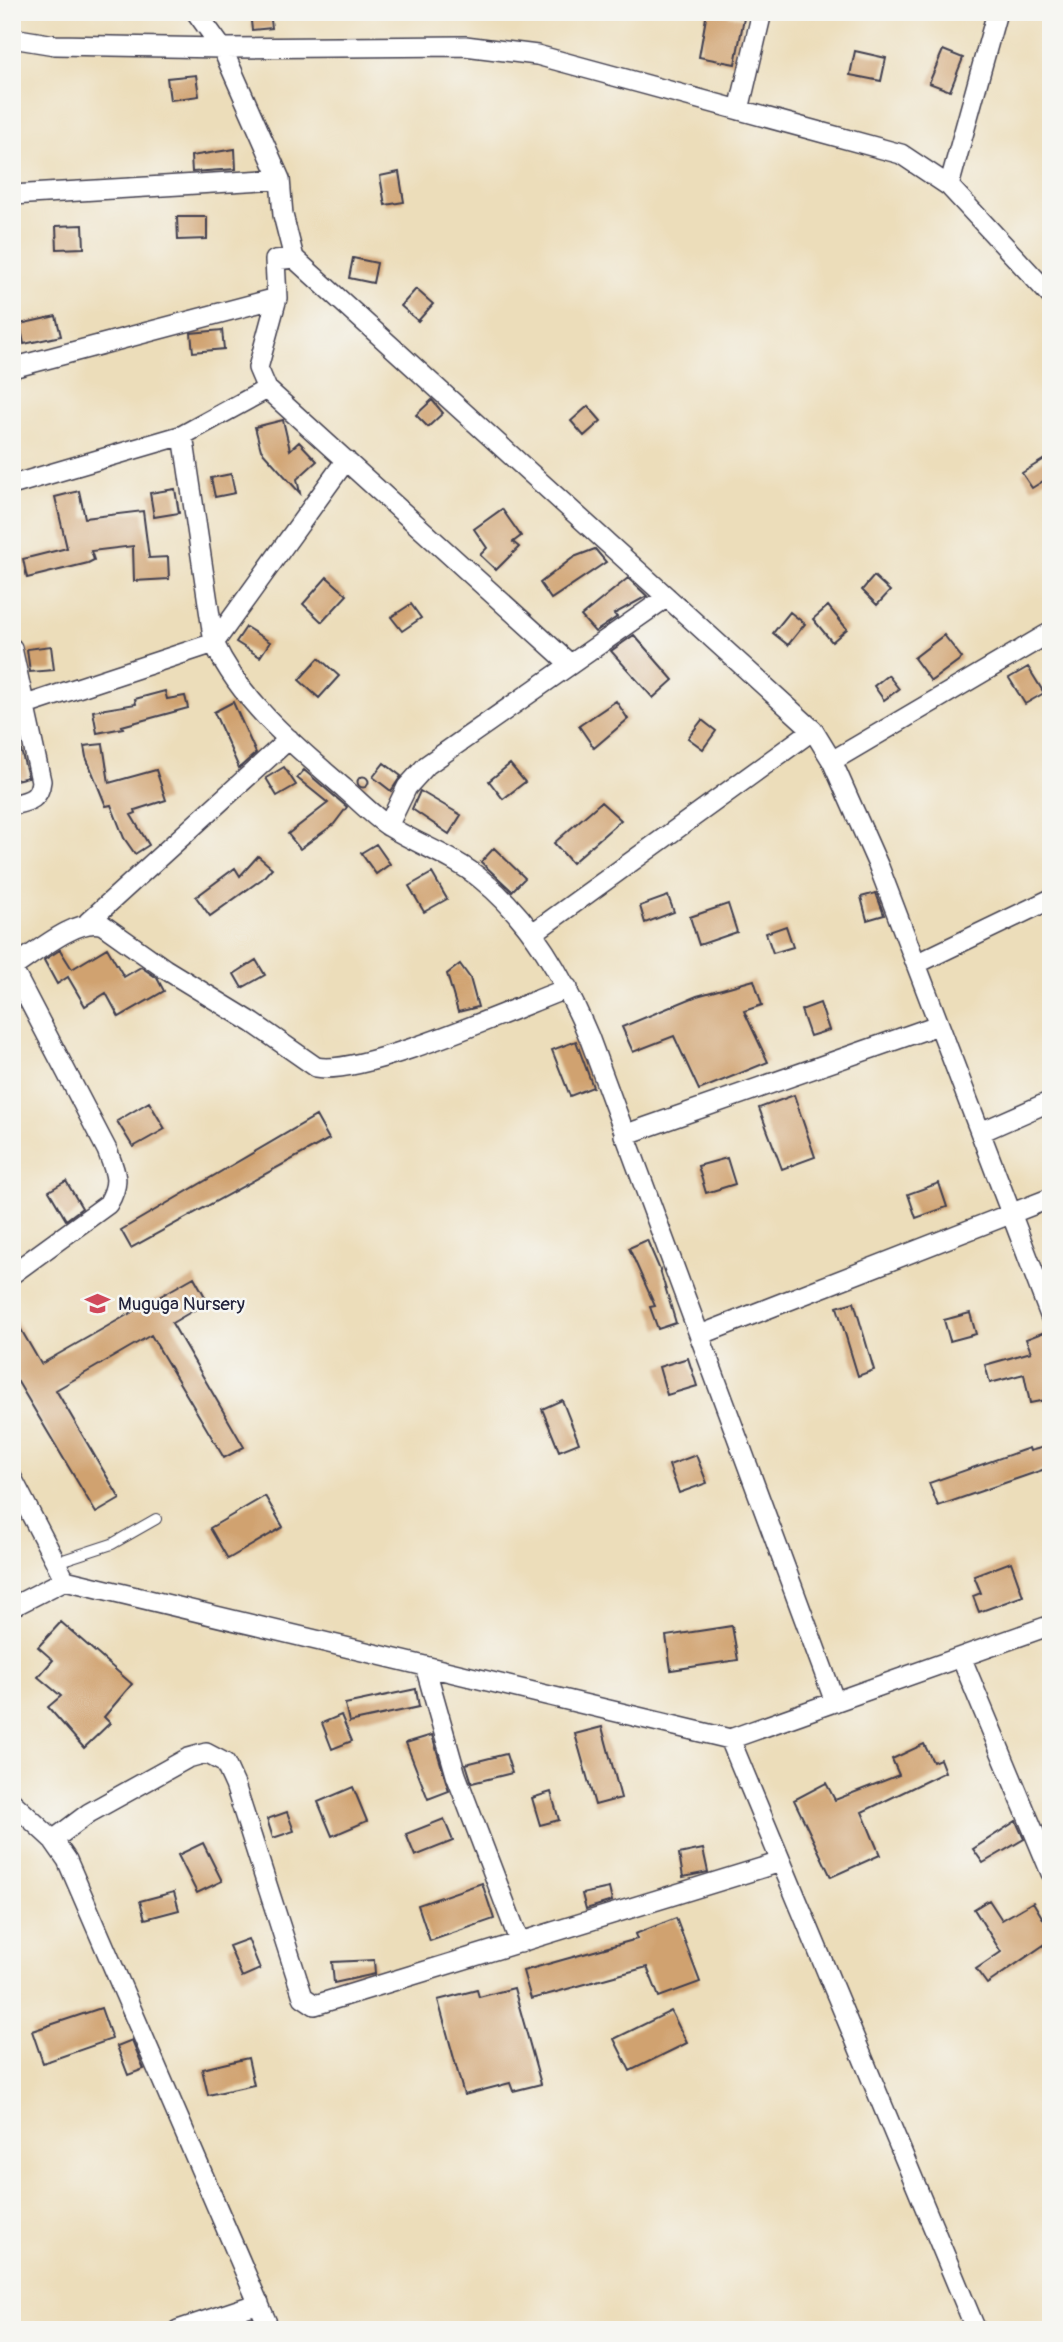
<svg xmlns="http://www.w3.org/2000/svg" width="1063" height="2342" viewBox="0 0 1063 2342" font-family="Pangolin,sans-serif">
<rect width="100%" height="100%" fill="#f6f6f2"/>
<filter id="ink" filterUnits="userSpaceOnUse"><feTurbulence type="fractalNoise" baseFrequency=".0143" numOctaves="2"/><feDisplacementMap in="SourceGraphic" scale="14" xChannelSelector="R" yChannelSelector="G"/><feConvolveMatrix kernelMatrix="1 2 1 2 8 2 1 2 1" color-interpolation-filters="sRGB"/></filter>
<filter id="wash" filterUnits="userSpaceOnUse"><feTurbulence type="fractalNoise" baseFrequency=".00686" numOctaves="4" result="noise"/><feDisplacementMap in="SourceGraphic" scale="28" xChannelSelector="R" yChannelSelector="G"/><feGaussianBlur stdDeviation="1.57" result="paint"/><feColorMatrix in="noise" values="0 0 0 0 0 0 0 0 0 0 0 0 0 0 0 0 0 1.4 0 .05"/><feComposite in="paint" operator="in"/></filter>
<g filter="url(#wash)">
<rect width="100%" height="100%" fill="#ecddba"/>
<g id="blocks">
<path fill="#d0a270" d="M 250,12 L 270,12 L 272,28 L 252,30 Z
M 707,12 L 744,18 L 735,64 L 699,57 Z
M 943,50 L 963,58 L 950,91 L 929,83 Z
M 855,51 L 886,58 L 881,81 L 850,75 Z
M 196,75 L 199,96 L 170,100 L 167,78 Z
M 235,149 L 236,169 L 192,172 L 191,156 Z
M 399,172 L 404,202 L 385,205 L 380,176 Z
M 177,217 L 207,217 L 207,239 L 178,240 Z
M 83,225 L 84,248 L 57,249 L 56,226 Z
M 353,258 L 377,263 L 373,283 L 349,278 Z
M 416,289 L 433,304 L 418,321 L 401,306 Z
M 56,316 L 61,336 L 24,344 L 20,324 Z
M 222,330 L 224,349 L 193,352 L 191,333 Z
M 432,400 L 443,413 L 428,427 L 416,415 Z
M 588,406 L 601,421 L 584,436 L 571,421 Z
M 283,420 L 290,450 L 299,442 L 317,461 L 297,479 L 300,493 L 261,450 L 255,427 Z
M 1051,455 L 1051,476 L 1032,488 L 1022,473 Z
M 231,474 L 235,493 L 215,497 L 211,478 Z
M 175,489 L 179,513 L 154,517 L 150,493 Z
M 79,491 L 85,518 L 143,511 L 149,558 L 168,557 L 169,579 L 134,581 L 133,546 L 91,551 L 94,560 L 88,563 L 27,578 L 23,559 L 67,548 L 55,497 Z
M 502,509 L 521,536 L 513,542 L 519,547 L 496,570 L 480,555 L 487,548 L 474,529 Z
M 595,549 L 606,562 L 551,599 L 540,583 L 574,557 Z
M 874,576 L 890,591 L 877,605 L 862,590 Z
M 327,577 L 347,595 L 322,622 L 303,604 Z
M 628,578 L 647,596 L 614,614 L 617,617 L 595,632 L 581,616 Z
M 411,604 L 421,618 L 402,631 L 391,617 Z
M 828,606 L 847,629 L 832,642 L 813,619 Z
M 790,612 L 805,624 L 788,645 L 773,633 Z
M 246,627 L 270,642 L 260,657 L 236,642 Z
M 634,635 L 673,680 L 653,698 L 611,651 Z
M 944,635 L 962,658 L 931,681 L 914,658 Z
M 51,646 L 54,670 L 30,672 L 27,649 Z
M 319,658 L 339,676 L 319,698 L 299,680 Z
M 1028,667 L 1044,693 L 1025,704 L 1009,678 Z
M 888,675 L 899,689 L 884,700 L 874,686 Z
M 165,691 L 167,699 L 185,696 L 188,708 L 122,726 L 123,728 L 97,733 L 93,711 L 136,704 L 135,699 Z
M 616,701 L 628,719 L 594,748 L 579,726 Z
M 233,702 L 256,753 L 239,768 L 214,712 Z
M 12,716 L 28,777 L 12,781 Z
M 702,720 L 716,731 L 703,749 L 688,738 Z
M 103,744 L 109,783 L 156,770 L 166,800 L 135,810 L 136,813 L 131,815 L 149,845 L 135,854 L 124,838 L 111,805 L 106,806 L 86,757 L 84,746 Z
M 384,763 L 401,776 L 391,791 L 373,777 Z
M 510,764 L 525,782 L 503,799 L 489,781 Z
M 284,767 L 296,785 L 277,796 L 266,778 Z
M 304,770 L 347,807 L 334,824 L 300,849 L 288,834 L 328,803 L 297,778 Z
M357.5 782a5.5 5.5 0 1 1 11 0a5.5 5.5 0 1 1-11 0Z
M 420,791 L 461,815 L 449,834 L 412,809 Z
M 601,802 L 621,820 L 572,863 L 554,843 Z
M 376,844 L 390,864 L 376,874 L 361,853 Z
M 494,848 L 525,878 L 512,891 L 481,862 Z
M 258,856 L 272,868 L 262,879 L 210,916 L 196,897 L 235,868 L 240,876 Z
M 432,873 L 447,899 L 424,912 L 409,886 Z
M 876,893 L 884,915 L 867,920 L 861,897 Z
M 668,896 L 674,912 L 645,923 L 640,906 Z
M 728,904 L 737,932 L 699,945 L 690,917 Z
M 786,926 L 793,947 L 773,953 L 766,933 Z
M 107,948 L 124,977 L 141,967 L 157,978 L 164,991 L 119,1017 L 106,993 L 85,1006 L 68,977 L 57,984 L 44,960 L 60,950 L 72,969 Z
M 256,960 L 265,975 L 242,988 L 234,974 Z
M 460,964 L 470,978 L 478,1007 L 458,1012 L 447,974 Z
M 754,980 L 762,1005 L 744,1011 L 768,1062 L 699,1090 L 674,1036 L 633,1052 L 622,1027 L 697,996 Z
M 820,1003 L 829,1030 L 810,1036 L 801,1010 Z
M 576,1041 L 593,1087 L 570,1096 L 552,1050 Z
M 794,1095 L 815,1157 L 782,1169 L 759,1108 Z
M 149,1102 L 165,1129 L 133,1147 L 117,1121 Z
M 316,1116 L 329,1139 L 131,1248 L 121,1230 Z
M 727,1158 L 735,1184 L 706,1193 L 698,1166 Z
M 66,1181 L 82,1208 L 66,1220 L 49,1191 Z
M 939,1183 L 947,1207 L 916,1218 L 908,1194 Z
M 647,1240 L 660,1270 L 676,1323 L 658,1329 L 650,1307 L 655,1306 L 629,1248 Z
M 194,1277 L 208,1302 L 172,1323 L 244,1447 L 224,1458 L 151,1335 L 56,1390 L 120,1499 L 96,1513 L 12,1372 L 12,1314 L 41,1364 Z
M 854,1302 L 874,1370 L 858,1376 L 837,1307 Z
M 970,1313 L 976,1334 L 950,1341 L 944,1320 Z
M 1047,1331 L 1051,1342 L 1051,1399 L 1030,1403 L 1024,1374 L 990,1383 L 985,1365 L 1031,1352 L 1026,1339 Z
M 688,1358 L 697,1386 L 667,1395 L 659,1367 Z
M 562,1400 L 579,1443 L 559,1451 L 542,1409 Z
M 1051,1445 L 1051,1467 L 938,1506 L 929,1483 L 1029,1448 L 1030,1451 Z
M 696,1455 L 707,1483 L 679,1493 L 669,1465 Z
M 265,1496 L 283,1527 L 228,1559 L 210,1528 Z
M 1011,1562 L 1023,1596 L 979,1612 L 973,1596 L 981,1593 L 974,1576 Z
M 61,1622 L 132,1684 L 104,1717 L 110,1723 L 84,1748 L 48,1707 L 61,1696 L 38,1677 L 53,1660 L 38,1647 Z
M 732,1626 L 738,1660 L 671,1670 L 666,1636 Z
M 416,1689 L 419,1707 L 349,1722 L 345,1704 Z
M 341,1715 L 352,1741 L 332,1749 L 322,1723 Z
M 602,1727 L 621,1798 L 595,1805 L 575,1734 Z
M 432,1735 L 449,1791 L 428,1799 L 406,1743 Z
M 924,1744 L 933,1762 L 940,1759 L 945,1772 L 862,1812 L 880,1855 L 831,1877 L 794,1800 L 826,1783 L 835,1800 L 899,1775 L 892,1759 Z
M 506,1754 L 512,1773 L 472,1783 L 466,1764 Z
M 353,1787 L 367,1821 L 332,1836 L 318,1802 Z
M 551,1792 L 559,1820 L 540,1825 L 532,1798 Z
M 287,1812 L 294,1831 L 273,1838 L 267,1819 Z
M 444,1819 L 453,1841 L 415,1856 L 406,1834 Z
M 1016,1821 L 1024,1839 L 983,1863 L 973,1849 Z
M 203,1843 L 222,1881 L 197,1893 L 178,1855 Z
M 703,1849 L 708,1872 L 683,1877 L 679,1854 Z
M 482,1883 L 494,1919 L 430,1941 L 418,1905 Z
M 609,1888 L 612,1901 L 586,1909 L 582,1894 Z
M 174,1892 L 179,1910 L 145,1919 L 140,1901 Z
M 989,1900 L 1002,1920 L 1033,1902 L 1045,1922 L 1051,1918 L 1051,1940 L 987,1984 L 976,1969 L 1001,1952 L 974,1909 Z
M 676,1918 L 700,1982 L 659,1997 L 647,1967 L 531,1999 L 523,1971 L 637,1939 L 635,1934 Z
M 248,1939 L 260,1969 L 242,1977 L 229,1946 Z
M 374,1960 L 375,1974 L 334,1983 L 332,1962 Z
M 514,1988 L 541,2084 L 513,2091 L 510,2083 L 464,2095 L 438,2000 L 477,1990 L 479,1997 Z
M 101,2008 L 112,2039 L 43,2063 L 32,2031 Z
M 671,2011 L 687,2043 L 630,2071 L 614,2039 Z
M 132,2040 L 144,2069 L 128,2075 L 117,2046 Z
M 248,2058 L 254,2085 L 208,2095 L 202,2069 Z"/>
</g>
</g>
<g filter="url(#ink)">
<use href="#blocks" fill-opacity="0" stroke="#403e4e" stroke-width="2"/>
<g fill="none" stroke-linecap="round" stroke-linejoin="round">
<defs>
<path id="service" d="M 57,1562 L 112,1544 L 156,1519"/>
<path id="minor" d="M 196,12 L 222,48 L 280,179 L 283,215 L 294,258 L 813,730 L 832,761 L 879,867 L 1051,1318
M 12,38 L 55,45 L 222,48 L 465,46 L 537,55 L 901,154 L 949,186 L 1051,296
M 739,110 L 762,12
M 949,186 L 997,12
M 12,195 L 280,179
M 294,258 L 275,260 L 277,298 L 258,368 L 267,389 L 570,664
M 12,368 L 277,298
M 183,435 L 214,643 C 242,703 295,746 345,789 C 359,801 374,817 390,827 C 419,845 455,857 482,880 C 532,921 564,978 589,1037 L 835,1702
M 12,485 L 183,435 L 267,389
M 12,648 L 41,781 C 39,800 29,801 12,805
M 26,705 L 214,643 L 346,460
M 832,761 L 1051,632
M 388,826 L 407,787 L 427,765 L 667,597
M 88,922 L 289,739
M 533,933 L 813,730
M 916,964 L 1051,899
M 981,1132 L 1051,1101
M 624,1135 L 938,1025
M 12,1274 L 108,1204 C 121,1182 116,1173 107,1150 L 12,968 C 34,954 78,916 103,925 L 165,969 L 253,1023 L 316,1067 C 361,1077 517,1007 568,988
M 700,1335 L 1051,1198
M 12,1478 L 65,1580
M 12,1607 L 65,1580 L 730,1739 L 1051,1625
M 961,1657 L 1051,1873
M 425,1666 L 456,1775 L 520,1943
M 730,1739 L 976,2330
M 12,1802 L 53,1840 L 67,1860 L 270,2330
M 53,1840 L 89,1813 L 188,1758 L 206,1753 L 225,1763 L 235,1785 L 303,1997 L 315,2005 L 781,1862
M 178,2330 L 259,2303"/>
</defs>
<use href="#service" stroke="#403e4e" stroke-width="12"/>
<use href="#minor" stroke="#403e4e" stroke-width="22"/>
<use href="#service" stroke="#fff" stroke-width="10"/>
<use href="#minor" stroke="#fff" stroke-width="19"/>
</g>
</g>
<defs>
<symbol id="school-bare" viewBox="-9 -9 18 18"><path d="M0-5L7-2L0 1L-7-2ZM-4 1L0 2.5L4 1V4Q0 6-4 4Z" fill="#d1495b" stroke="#f6f6f2" stroke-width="2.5" paint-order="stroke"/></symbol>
</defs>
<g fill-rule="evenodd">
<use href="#school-bare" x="80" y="1286" width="35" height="35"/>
</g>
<g text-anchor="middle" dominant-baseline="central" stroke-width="5" stroke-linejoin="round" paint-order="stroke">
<g font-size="19" fill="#22223b" stroke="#f6f6f2" text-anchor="start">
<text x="118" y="1304">Muguga Nursery</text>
</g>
</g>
<rect width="1063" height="2342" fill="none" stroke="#f6f6f2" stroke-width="42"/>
</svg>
